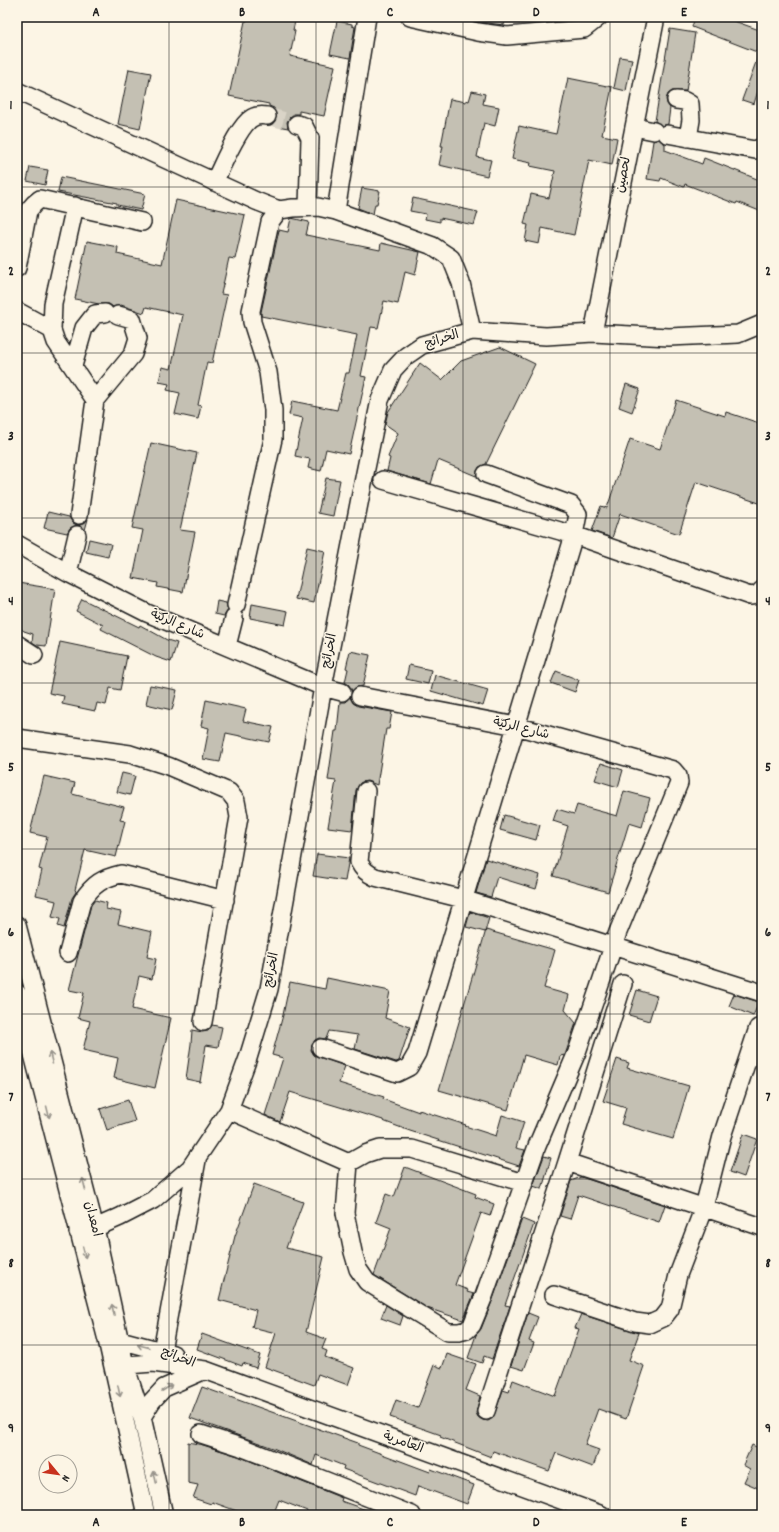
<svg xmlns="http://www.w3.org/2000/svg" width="779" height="1532" viewBox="0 0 779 1532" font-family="Dekko,'Playpen Sans Arabic',sans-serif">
<rect width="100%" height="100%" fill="#fcf5e5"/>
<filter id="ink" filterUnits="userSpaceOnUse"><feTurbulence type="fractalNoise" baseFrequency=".025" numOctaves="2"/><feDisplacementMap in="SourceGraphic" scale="8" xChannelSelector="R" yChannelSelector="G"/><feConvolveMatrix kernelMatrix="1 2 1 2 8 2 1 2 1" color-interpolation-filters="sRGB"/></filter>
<g filter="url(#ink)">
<path fill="#c4c0b3" stroke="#1c1c1c" d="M 248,17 L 296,17 L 293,30 L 295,31 L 290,56 L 335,66 L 324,116 L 299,111 L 299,114 L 294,114 L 290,117 L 287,122 L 288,128 L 272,125 L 277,118 L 276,113 L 274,108 L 269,106 L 269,104 L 229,96 L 245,21 L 247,21 Z
M 465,17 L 506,17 L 504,25 L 480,22 L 465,19 Z
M 695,17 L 723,17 L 762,31 L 762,54 L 692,27 Z
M 337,21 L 352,24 L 352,26 L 355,27 L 350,58 L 330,54 Z
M 670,29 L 695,33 L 686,91 L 672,91 L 668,94 L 666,99 L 667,104 L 670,108 L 668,124 L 662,126 L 655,121 Z
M 759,54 L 762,55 L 762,77 L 754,104 L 742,100 Z
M 620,57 L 632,59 L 626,91 L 614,88 Z
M 129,69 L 151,73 L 140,129 L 118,124 Z
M 568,78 L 612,87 L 602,135 L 617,138 L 612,165 L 589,160 L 574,235 L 542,228 L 539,244 L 525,241 L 528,225 L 524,224 L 531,194 L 549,198 L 555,171 L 530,166 L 531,163 L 512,159 L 519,126 L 556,134 Z
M 472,91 L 485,94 L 483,104 L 499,107 L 495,126 L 484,123 L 477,157 L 491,160 L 487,176 L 439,165 L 443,146 L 441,146 L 450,99 L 466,102 L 466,100 L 469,101 Z
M 659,139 L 665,144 L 665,150 L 702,164 L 704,158 L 762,181 L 762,212 L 737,202 L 736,204 L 685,184 L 684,187 L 661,178 L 660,181 L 647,179 L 653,141 Z
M 30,167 L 48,170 L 45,185 L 27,181 Z
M 61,177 L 145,194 L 141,210 L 117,205 L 117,203 L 58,192 Z
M 362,188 L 380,191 L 377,204 L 375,204 L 373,214 L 358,208 Z
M 413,198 L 478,212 L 474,225 L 440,218 L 440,222 L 425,219 L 426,214 L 410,211 Z
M 176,200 L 245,215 L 235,259 L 229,258 L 221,294 L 227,295 L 212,363 L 207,362 L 198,405 L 201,406 L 198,419 L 175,414 L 180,393 L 167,390 L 169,384 L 159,382 L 162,367 L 171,369 L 183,315 L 146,307 L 144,313 L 121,305 L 113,307 L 109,304 L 99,304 L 75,299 L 87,241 L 118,247 L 117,254 L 162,264 Z
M 291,218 L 309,222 L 306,235 L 380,250 L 381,243 L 420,252 L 415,275 L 405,272 L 398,304 L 384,301 L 378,328 L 371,327 L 361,376 L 366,377 L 349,454 L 326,449 L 321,471 L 308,468 L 310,459 L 295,456 L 303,418 L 289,415 L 292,401 L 337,410 L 346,373 L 349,373 L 357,335 L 261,316 L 261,312 L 279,230 L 288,232 Z
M 500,347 L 535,364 L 486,464 L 479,467 L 477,471 L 476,476 L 438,460 L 431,484 L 387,471 L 390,458 L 388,457 L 398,433 L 385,424 L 388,412 L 420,363 L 442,380 L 461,361 Z
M 626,384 L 640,389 L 632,412 L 619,407 Z
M 676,400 L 725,416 L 726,412 L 762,424 L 762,504 L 696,482 L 679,534 L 620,514 L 612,538 L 592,531 L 601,506 L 607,508 L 630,439 L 660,449 Z
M 151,443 L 197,453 L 180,530 L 195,532 L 183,592 L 157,587 L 158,583 L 133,578 L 143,530 L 132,528 Z
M 326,478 L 340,480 L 333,516 L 318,513 Z
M 48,512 L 69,517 L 73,523 L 77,525 L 83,524 L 88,519 L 85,530 L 79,525 L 74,526 L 70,528 L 67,533 L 44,528 Z
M 89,539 L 111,544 L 108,557 L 86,552 Z
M 307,547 L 325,551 L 314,603 L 296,599 Z
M 18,583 L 55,589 L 46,646 L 37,645 L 32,642 L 33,634 L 24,631 L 17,626 Z
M 82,599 L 139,627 L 140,625 L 167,640 L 177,643 L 171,662 L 156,657 L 101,629 L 103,625 L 76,611 Z
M 217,601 L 226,603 L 228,610 L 224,616 L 215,614 Z
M 252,604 L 288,611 L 285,625 L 250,618 Z
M 60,642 L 127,656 L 120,690 L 110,688 L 106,705 L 97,703 L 95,711 L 62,704 L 64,696 L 49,693 Z
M 350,651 L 370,655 L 363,686 L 356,687 L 352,691 L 349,685 L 345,682 L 348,669 L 346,668 Z
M 409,665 L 431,670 L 428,684 L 406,679 Z
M 556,671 L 579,680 L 575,692 L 551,683 Z
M 435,675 L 488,690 L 483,706 L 431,691 Z
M 150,685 L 177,690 L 172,710 L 146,704 Z
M 350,697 L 353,703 L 358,706 L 392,712 L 389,729 L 386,729 L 377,785 L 367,781 L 362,782 L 360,783 L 356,790 L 352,830 L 328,827 L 336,781 L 328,780 L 335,731 L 337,731 L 340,702 L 345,702 Z
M 206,700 L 246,709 L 243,721 L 273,727 L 269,742 L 226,733 L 220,762 L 203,759 L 209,728 L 201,726 Z
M 601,763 L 623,770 L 618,787 L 595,780 Z
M 122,773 L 135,776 L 130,795 L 117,792 Z
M 44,776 L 75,783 L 72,794 L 124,807 L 120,820 L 125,821 L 116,857 L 85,850 L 75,890 L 76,891 L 76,892 L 72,898 L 64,928 L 58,926 L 60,919 L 52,917 L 56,901 L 48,899 L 49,898 L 36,895 L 42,870 L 39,869 L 47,837 L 30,833 Z
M 624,791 L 650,798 L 642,827 L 629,823 L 608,892 L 553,876 L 568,826 L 553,821 L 557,809 L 574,814 L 577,805 L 617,816 Z
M 504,815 L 540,825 L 536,840 L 500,830 Z
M 317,854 L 349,858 L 345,881 L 313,876 Z
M 486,859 L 540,875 L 536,889 L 497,877 L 491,897 L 476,893 Z
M 95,900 L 107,903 L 106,909 L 121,912 L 118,924 L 152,932 L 147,957 L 156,959 L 152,979 L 139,976 L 132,1009 L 171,1018 L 155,1088 L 114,1078 L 118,1058 L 83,1050 L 90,1021 L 78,1018 L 84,993 L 69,990 L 91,905 Z
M 470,912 L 489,918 L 485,932 L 466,927 Z
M 486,930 L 555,950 L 544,988 L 569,995 L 565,1010 L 576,1023 L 565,1055 L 560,1056 L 558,1065 L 524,1055 L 508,1110 L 439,1090 Z
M 327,978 L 390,991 L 385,1018 L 410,1027 L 399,1061 L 396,1062 L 355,1049 L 358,1035 L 329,1031 L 326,1039 L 319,1038 L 315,1040 L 312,1045 L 311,1050 L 314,1055 L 345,1066 L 339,1083 L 384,1097 L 383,1099 L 419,1112 L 419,1110 L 466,1125 L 465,1126 L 496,1136 L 502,1115 L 524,1122 L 516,1148 L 525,1150 L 519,1166 L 410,1131 L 383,1121 L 383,1120 L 290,1092 L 280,1122 L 265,1115 L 283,1058 L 272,1055 L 283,1015 L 290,982 L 325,989 Z
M 637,990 L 657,996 L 649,1021 L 629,1015 Z
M 734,994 L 759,1002 L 753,1016 L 729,1006 Z
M 212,1025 L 222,1027 L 218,1047 L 206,1045 L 200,1082 L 186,1079 L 191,1044 L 192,1030 L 202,1032 L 208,1031 Z
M 617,1059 L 629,1063 L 627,1068 L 689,1086 L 673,1139 L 621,1124 L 626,1108 L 603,1101 Z
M 128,1100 L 135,1121 L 107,1130 L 100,1109 Z
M 743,1134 L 757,1139 L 744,1177 L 730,1172 Z
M 544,1156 L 551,1158 L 542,1189 L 533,1186 Z
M 405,1167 L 476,1194 L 475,1197 L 494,1204 L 490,1216 L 481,1213 L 455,1285 L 468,1290 L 467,1292 L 474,1294 L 463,1320 L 427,1308 L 374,1275 L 391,1228 L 376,1222 L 386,1194 L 394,1197 Z
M 581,1177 L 665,1205 L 659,1222 L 578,1195 L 570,1219 L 560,1216 L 571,1181 Z
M 254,1184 L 303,1202 L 286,1248 L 324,1257 L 306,1332 L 326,1339 L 322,1349 L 327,1351 L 325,1357 L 354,1368 L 348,1385 L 318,1374 L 314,1385 L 265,1367 L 276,1333 L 252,1327 L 256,1310 L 219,1300 L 235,1236 Z
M 522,1219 L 534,1224 L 505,1305 L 510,1306 L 492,1359 L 484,1356 L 482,1363 L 468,1358 L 476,1335 L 481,1329 L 493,1299 Z
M 386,1305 L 403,1316 L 400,1325 L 381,1318 Z
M 528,1313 L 538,1317 L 529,1341 L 534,1343 L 524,1370 L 511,1366 Z
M 581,1314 L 639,1333 L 629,1360 L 644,1366 L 626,1419 L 598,1409 L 585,1445 L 599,1450 L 593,1467 L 556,1453 L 549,1471 L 493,1451 L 491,1457 L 440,1437 L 441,1435 L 390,1417 L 396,1400 L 418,1408 L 434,1365 L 442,1368 L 447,1354 L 476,1364 L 466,1390 L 480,1396 L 476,1413 L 478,1417 L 483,1420 L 488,1421 L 493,1418 L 503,1390 L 509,1392 L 513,1380 L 555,1396 L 579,1329 L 575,1328 Z
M 202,1334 L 260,1355 L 256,1368 L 243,1363 L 242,1366 L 197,1349 Z
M 202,1387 L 358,1443 L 358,1445 L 430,1472 L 431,1469 L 474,1485 L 467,1504 L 418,1486 L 415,1496 L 343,1469 L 344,1466 L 316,1455 L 313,1465 L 273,1448 L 190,1418 Z
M 762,1440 L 762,1480 L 758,1488 L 744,1482 L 750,1469 L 743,1465 L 752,1445 L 759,1448 Z
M 188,1442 L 203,1445 L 238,1456 L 342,1498 L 341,1501 L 375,1513 L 374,1515 L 306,1515 L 307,1511 L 279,1500 L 273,1515 L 248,1515 L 212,1502 L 211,1504 L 193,1498 L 198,1485 L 188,1483 Z"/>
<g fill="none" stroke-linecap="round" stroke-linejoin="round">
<path stroke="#dad4c7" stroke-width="17" stroke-dasharray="17 8" stroke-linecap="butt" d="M 267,116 L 297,124"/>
<defs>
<path id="minor" d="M 367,17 L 336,211 L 433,246 L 451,258 L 461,283 L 472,331
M 410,17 L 478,32 L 507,36 L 584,29 L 599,17
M 17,91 L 256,201 L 279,210
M 676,100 L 685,101 L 690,104 L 691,120 L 688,138
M 297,124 L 304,126 L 310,138 L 308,207
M 634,127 L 654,131
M 667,134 L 755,150 L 762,147
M 214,182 C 222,167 238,126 252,118 C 257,115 261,115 267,116
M 75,206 L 53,304 L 52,330 L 56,342 L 95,400 L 79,515
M 17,268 L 28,211 L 34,204 L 40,199 L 142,222
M 17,311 L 52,330
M 593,333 L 656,17
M 73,366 L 84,328 L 95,314 L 105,313
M 95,400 L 133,354 L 138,338 L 132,319 L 118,315
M 383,480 L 574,535 L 750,596 L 757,595 L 762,590
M 17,544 L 68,573 L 147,613 L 323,687 L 342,692
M 68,573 L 77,535
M 236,605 L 273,439 L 273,410 L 268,372 L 252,322 L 251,311 L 270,222 L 279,210 L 293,208 L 318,207 L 336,211
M 17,644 L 34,655
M 227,646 L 234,618
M 17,738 L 130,754 L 168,766 L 229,792 L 236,801 L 239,817 L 203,1022
M 366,791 L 359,862 C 363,870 367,873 375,877 L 463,899 L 759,992
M 17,925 L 95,1228 L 125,1365 L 142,1417 L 164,1515
M 68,953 L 82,901 C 93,884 103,878 121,874 L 225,900
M 17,993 L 107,1340 L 146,1515
M 321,1048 L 397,1073 L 409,1067 L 417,1053 L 574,535 L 578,514 L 571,505 L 486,474
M 229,1110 L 349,1163 L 365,1154 L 380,1149 L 412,1149 L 524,1183
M 567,1162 L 623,984
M 349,1163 L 345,1213 L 353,1252 L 358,1269 L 367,1282 L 448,1332 L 459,1332 L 467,1330 L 472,1325 L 484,1296 L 537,1146 L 577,1052 L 618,932 L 679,783 L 678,776 L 673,770 L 516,726 L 360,696
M 78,1232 L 95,1228 L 120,1217 L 153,1200 L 190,1168 L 229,1110 L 248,1058 L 269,989 L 323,687 L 365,473 L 380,400 L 393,370 L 406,356 L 422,345 L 472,331 L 546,336 L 593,333 L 669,337 L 738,334 L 762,324
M 554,1295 L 635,1322 L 650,1324 L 663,1318 L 670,1309 L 678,1275 L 704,1207 L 722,1136 L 758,1028
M 111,1340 L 120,1340 L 173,1354
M 162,1351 L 197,1160
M 114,1366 L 153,1363 L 205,1370 L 602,1515
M 486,1411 L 567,1162 L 762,1227
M 142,1417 L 152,1401 L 164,1388 L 205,1370
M 201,1434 L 241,1447 L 412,1515"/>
</defs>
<use href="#minor" stroke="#1c1c1c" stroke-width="20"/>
<use href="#minor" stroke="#fcf5e5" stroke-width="17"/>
</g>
<defs><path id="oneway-shaft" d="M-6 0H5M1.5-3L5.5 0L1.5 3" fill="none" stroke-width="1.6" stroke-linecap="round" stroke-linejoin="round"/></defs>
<g stroke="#97938b">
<use href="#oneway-shaft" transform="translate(51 1058) rotate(-104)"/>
<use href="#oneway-shaft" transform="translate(48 1112) rotate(76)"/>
<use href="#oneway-shaft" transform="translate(84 1184) rotate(-104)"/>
<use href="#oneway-shaft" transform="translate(84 1252) rotate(76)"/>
<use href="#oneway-shaft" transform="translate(113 1310) rotate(-102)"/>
<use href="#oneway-shaft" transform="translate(143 1346) rotate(-166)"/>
<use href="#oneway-shaft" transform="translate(167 1388) rotate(-33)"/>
<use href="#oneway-shaft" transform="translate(119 1391) rotate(78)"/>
<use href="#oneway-shaft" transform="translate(155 1477) rotate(-102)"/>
</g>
</g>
<path fill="none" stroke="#1c1c1c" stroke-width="1" stroke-opacity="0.55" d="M 169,17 L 169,1515M 316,17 L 316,1515M 463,17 L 463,1515M 610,17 L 610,1515M 17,187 L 762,187M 17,353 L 762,353M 17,518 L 762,518M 17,683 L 762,683M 17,849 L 762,849M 17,1014 L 762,1014M 17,1179 L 762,1179M 17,1345 L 762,1345"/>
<g text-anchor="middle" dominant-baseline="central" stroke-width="3" stroke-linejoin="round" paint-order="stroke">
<g font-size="13" fill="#1c1c1c" stroke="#fcf5e5">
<text transform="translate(624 175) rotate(-79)">لحصين</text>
<text transform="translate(442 340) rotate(-17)">الخرائج</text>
<text transform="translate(177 625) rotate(23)">شارع الركيّة</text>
<text transform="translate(330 651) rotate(-79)">الخرائج</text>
<text transform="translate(521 729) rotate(14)">شارع الركيّة</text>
<text transform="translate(272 970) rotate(-79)">الخرائج</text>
<text transform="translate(92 1219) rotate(76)">امعدان</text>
<text transform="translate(178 1358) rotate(22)">الخرائج</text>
<text transform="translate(403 1443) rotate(20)">العامرية</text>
</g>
</g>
<rect width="779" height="1532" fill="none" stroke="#fcf5e5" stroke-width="44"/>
<g transform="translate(58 1474) rotate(119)"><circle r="19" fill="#fcf5e5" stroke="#a29e95"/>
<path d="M0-3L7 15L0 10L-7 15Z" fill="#c8321e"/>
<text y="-6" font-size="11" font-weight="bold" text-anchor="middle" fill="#1c1c1c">N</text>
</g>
<rect x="22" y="22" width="735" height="1488" fill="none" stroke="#1c1c1c" stroke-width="1.5"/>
<g font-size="13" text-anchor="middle" font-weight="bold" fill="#1c1c1c">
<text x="96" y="16">A</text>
<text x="242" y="16">B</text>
<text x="390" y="16">C</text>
<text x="536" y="16">D</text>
<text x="684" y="16">E</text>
<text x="11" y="109">1</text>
<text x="768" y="109">1</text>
<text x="11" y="275">2</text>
<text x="768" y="275">2</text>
<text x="11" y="440">3</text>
<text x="768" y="440">3</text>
<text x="11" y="605">4</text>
<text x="768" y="605">4</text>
<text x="11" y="771">5</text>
<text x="768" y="771">5</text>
<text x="11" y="936">6</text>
<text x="768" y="936">6</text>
<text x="11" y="1101">7</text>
<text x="768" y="1101">7</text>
<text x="11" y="1267">8</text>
<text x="768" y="1267">8</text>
<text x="11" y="1432">9</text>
<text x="768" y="1432">9</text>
<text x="96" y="1526">A</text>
<text x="242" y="1526">B</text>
<text x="390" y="1526">C</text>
<text x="536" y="1526">D</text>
<text x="684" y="1526">E</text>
</g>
</svg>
